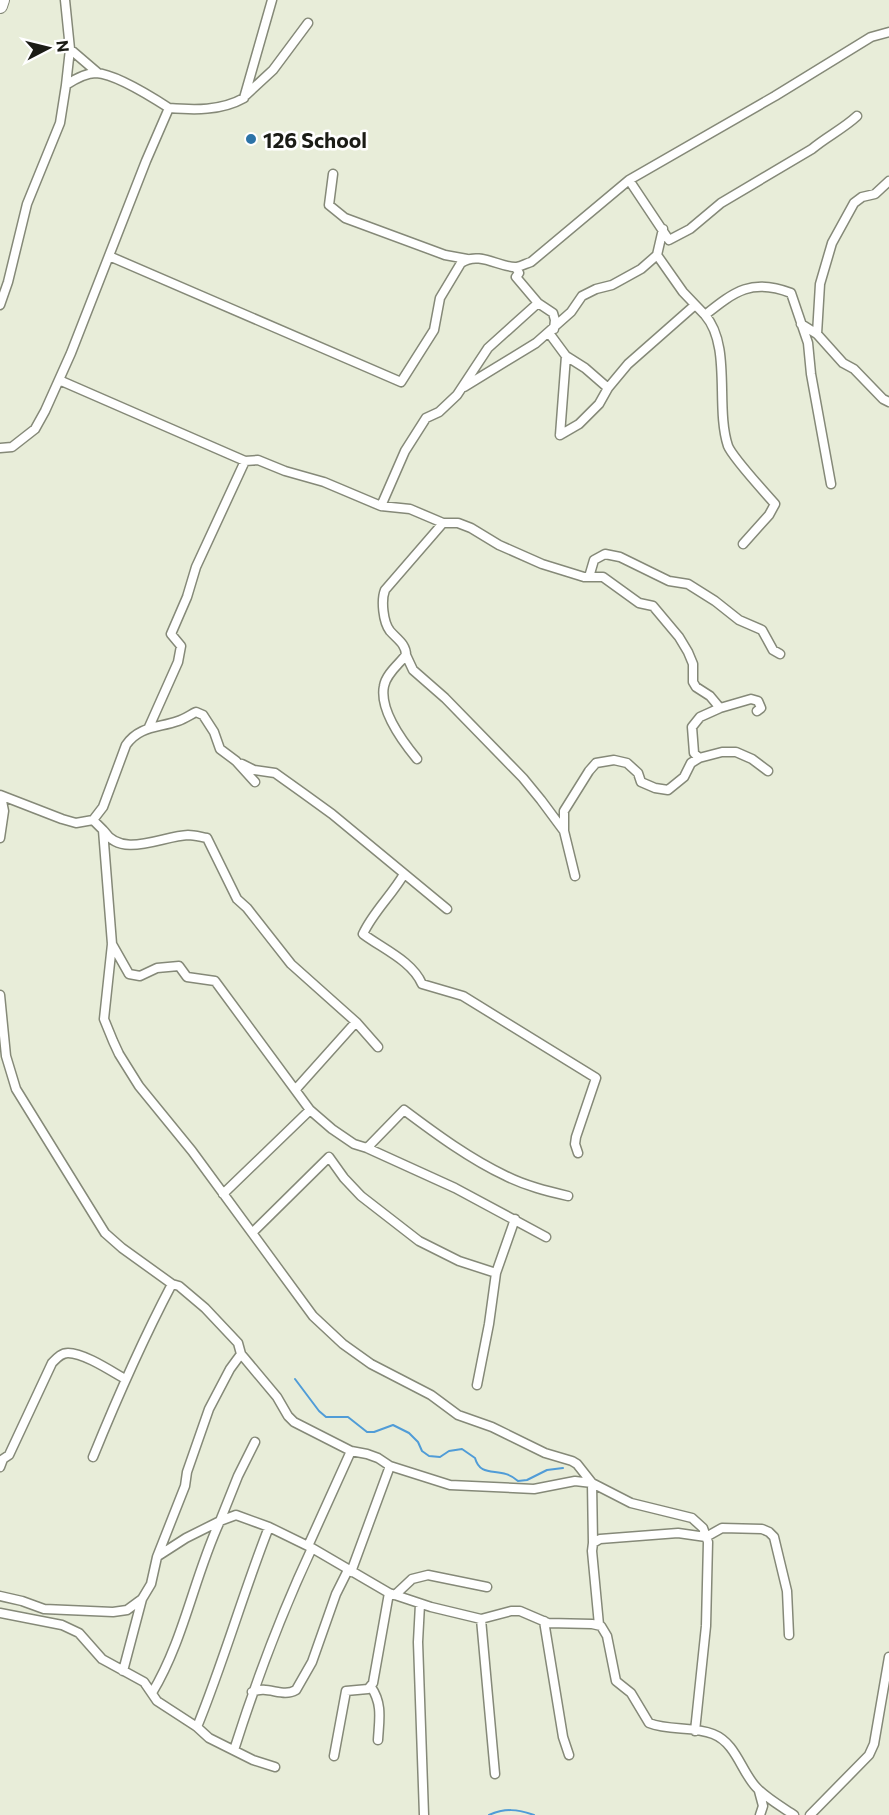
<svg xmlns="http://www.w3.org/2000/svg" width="889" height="1815" viewBox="0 0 889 1815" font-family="Commissioner,sans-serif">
<rect width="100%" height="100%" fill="#e8edd9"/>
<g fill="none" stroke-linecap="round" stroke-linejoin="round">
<path stroke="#509cd7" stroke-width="2" d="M 295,1379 L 319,1411 L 326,1417 L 348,1417 L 367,1432 L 374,1432 L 393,1425 L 409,1433 L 418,1442 L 422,1451 L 429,1456 L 440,1457 L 449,1451 L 462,1449 L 475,1458 C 481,1480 501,1465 518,1481 L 527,1480 L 547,1470 L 563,1468
M 489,1815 C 505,1808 517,1809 534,1815"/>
<defs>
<path id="minor" d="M 65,0 L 70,49 L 66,85
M 70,49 L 98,73
M 246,95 L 273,70 L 308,23
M 169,108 C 194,110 221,111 244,98 L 272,0
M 333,174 L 329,205 L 345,218 L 445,255 L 467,259
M 629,180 L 669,240 L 690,229 L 721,203 L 812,149 C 826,137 843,129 857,116
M 663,229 L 657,255 L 683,292 L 705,315 C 735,291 752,278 791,293 L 808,343 L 811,374 L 831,484
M 109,256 L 401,382 L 434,330 L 440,298 L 461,263 C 479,250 502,269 517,267 C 522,266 527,263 531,262 L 629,180 L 775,96 L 871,37 L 889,32
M 538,303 L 553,313 L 555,320 L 554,329
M 0,305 L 8,282 L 27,204 L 60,123 L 66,85 C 75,79 85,73 96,73 C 116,74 152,97 169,108 L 146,161 L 71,353 L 45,411 L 35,429 L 12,447 L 0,448
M 705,315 C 732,346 715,407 728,446 C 732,456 766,494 775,504 L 769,515 L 743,544
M 801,324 L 817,334 L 843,363 L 854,369 L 883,399 L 889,402
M 549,333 L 566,356 L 585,368 L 608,388
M 817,334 L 820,284 L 832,243 L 854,203 L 862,197 L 875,194 L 889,181
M 59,380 L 245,461 L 258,460 L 285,471 L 324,482 L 381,506 L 410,509 L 443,523 L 458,523 L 471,528 L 499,545 L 542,564 L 584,577 L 603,577 L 639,603 L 653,606 L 679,637 L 688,652 L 693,664 L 693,682 L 696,687 L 710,696 L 720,708 L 751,699 L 758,701 L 761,708 L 757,711
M 464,387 L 536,343 L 571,312 L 582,296 L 596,289 L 612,285 L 641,269 L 657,255
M 560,435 L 579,424 L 599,404 L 608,388 L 628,364 L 695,305
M 560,435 L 566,356
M 381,506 L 405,451 L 426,418 L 439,412 L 457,395 L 488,348 L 538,303 L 516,277 L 519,273 L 516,268
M 589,577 L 594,560 L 605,554 L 620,557 L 669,581 L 688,584 L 715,601 L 739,620 L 762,630 L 773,650 L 780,654
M 406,655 L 413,670 L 445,698 L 523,778 L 541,800 L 564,831 L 575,876
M 149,727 L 178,662 L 181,646 L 171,634 L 187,597 L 196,567 L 245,461
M 699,758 L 694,753 L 692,727 L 700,717 L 720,708
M 417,759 C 403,742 379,710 384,686 C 386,674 399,664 406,655 C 406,644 397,639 390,631 C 383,622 381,600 385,590 L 443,523
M 242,764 L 254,770 L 275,773 L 303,793 L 332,814 L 447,909
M 0,795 L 62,819 L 76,823 L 93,820 L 103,807 L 126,745 C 139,726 158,728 178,721 C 184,719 190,715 196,712 L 203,715 L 214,732 L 220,749 L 236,761 L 255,782
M 93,820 L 103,830 L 112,944 L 104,1019 L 113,1041 L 119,1054 L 139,1086 L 192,1151 L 313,1316 L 343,1344 L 371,1364 L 431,1395 L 458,1415 L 492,1427 L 545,1453 L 572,1461 L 577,1464 L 592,1483 L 631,1503 L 692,1518 L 703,1528 L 708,1542 L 706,1626 L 695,1731
M 104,831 C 122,859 162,836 188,835 C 194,835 201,837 207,838 L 237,899 L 247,908 L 291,964 L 356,1022
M 564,831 L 564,811 L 589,771 L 596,763 L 614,760 L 627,763 L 638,773 L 641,782 L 655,788 L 668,790 L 684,777 L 691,763 L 699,758 L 722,752 L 736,752 L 752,759 L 768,771
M 0,838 L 4,811 L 1,796
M 404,874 C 392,895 373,912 363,934 C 383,949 412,961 422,984 L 463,996 L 596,1078 L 576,1137 L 575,1144 L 578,1153
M 112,944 L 129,974 L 140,976 L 157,968 L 179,966 L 187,977 L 215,981 L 310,1110 L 332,1129 L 354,1144 L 367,1148 L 455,1188 L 546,1237
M 0,995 L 6,1056 L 16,1089 L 105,1233 L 122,1248 L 172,1284 L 179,1286 L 205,1308 L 238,1343 L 241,1354 L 277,1397 L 288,1416 L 294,1422 L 351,1451 L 367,1454 L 378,1458 L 390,1466 L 450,1485 L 534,1489 L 575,1481 L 592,1483
M 296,1089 L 356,1022 L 378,1047
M 367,1148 L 404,1110 C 436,1134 470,1159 506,1176 C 526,1186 547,1191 568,1196
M 223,1194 L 310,1110
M 253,1232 L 329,1157 L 344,1178 L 361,1196 L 419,1241 L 459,1261 L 496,1273
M 477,1385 L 489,1324 L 496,1273 L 515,1219
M 93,1457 C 117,1398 142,1341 172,1284
M 0,1467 L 3,1459 L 9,1455 L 52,1363 C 57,1358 61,1353 68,1353 C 84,1353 111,1371 125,1379
M 592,1483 L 593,1543
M 308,1546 L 351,1451
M 158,1556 L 186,1538 L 220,1521 L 238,1476 L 255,1442
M 351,1572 L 390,1466
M 395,1595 L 412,1579 L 428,1575 L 487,1587
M 0,1596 L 22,1601 L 44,1609 L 113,1612 L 127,1610 L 142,1599 L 151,1584 L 157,1557 L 185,1486 L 187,1472 L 209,1409 L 230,1369 L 241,1354
M 420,1604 L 418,1642 L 424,1815
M 0,1613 L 62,1625 L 79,1633 L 102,1659 L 144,1682 L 157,1701 L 197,1727 L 209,1738 L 253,1760 L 275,1767
M 481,1619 L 495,1774
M 544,1621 L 563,1737 L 569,1755
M 599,1625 L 592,1551 L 593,1543 L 600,1539 L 678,1533 L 706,1537 L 722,1528 L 762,1529 L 769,1532 L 774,1537 L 787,1591 L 789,1635
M 123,1671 L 142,1599
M 371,1687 C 383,1704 379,1721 378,1740
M 252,1692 C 268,1685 282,1698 296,1690 L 312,1662 L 336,1594 L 348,1570
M 152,1693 C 184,1640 194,1577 220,1521 L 236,1515 L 269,1527 L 312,1548 L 389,1593 L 431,1607 L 481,1619 L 511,1611 L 520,1611 L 548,1623 L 592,1624 L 601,1626 L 607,1636 L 616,1681 L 631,1693 L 649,1723 C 669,1731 693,1726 713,1734 C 736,1743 741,1771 756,1787 C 766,1798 782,1807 794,1815
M 197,1727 C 224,1661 243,1593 269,1527
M 234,1750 C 256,1681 281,1614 312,1548
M 334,1756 L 346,1691 L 368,1689 L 373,1683 L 389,1593
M 759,1791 L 763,1806 L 760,1815
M 810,1815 L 869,1755 L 874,1744 L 889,1657"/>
<path id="trunk" d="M 0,6 L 2,0"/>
</defs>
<use href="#minor" stroke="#858978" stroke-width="11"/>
<use href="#trunk" stroke="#858978" stroke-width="16"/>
<use href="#minor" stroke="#fff" stroke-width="8"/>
<use href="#trunk" stroke="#fff" stroke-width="14"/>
</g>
<circle fill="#2c73a7" stroke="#fff" stroke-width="2" cx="251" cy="139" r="6"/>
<g text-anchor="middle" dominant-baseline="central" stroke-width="5" stroke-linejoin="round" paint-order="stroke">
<g font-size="21" font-weight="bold" fill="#1b1c16" stroke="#fff" text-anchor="start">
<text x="263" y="139">126 School</text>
</g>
</g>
<g transform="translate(48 48) rotate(83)" stroke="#ffffff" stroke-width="4.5" paint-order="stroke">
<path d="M0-4.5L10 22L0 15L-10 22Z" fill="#1b1c16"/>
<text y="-9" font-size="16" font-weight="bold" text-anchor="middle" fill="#1b1c16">N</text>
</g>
</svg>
